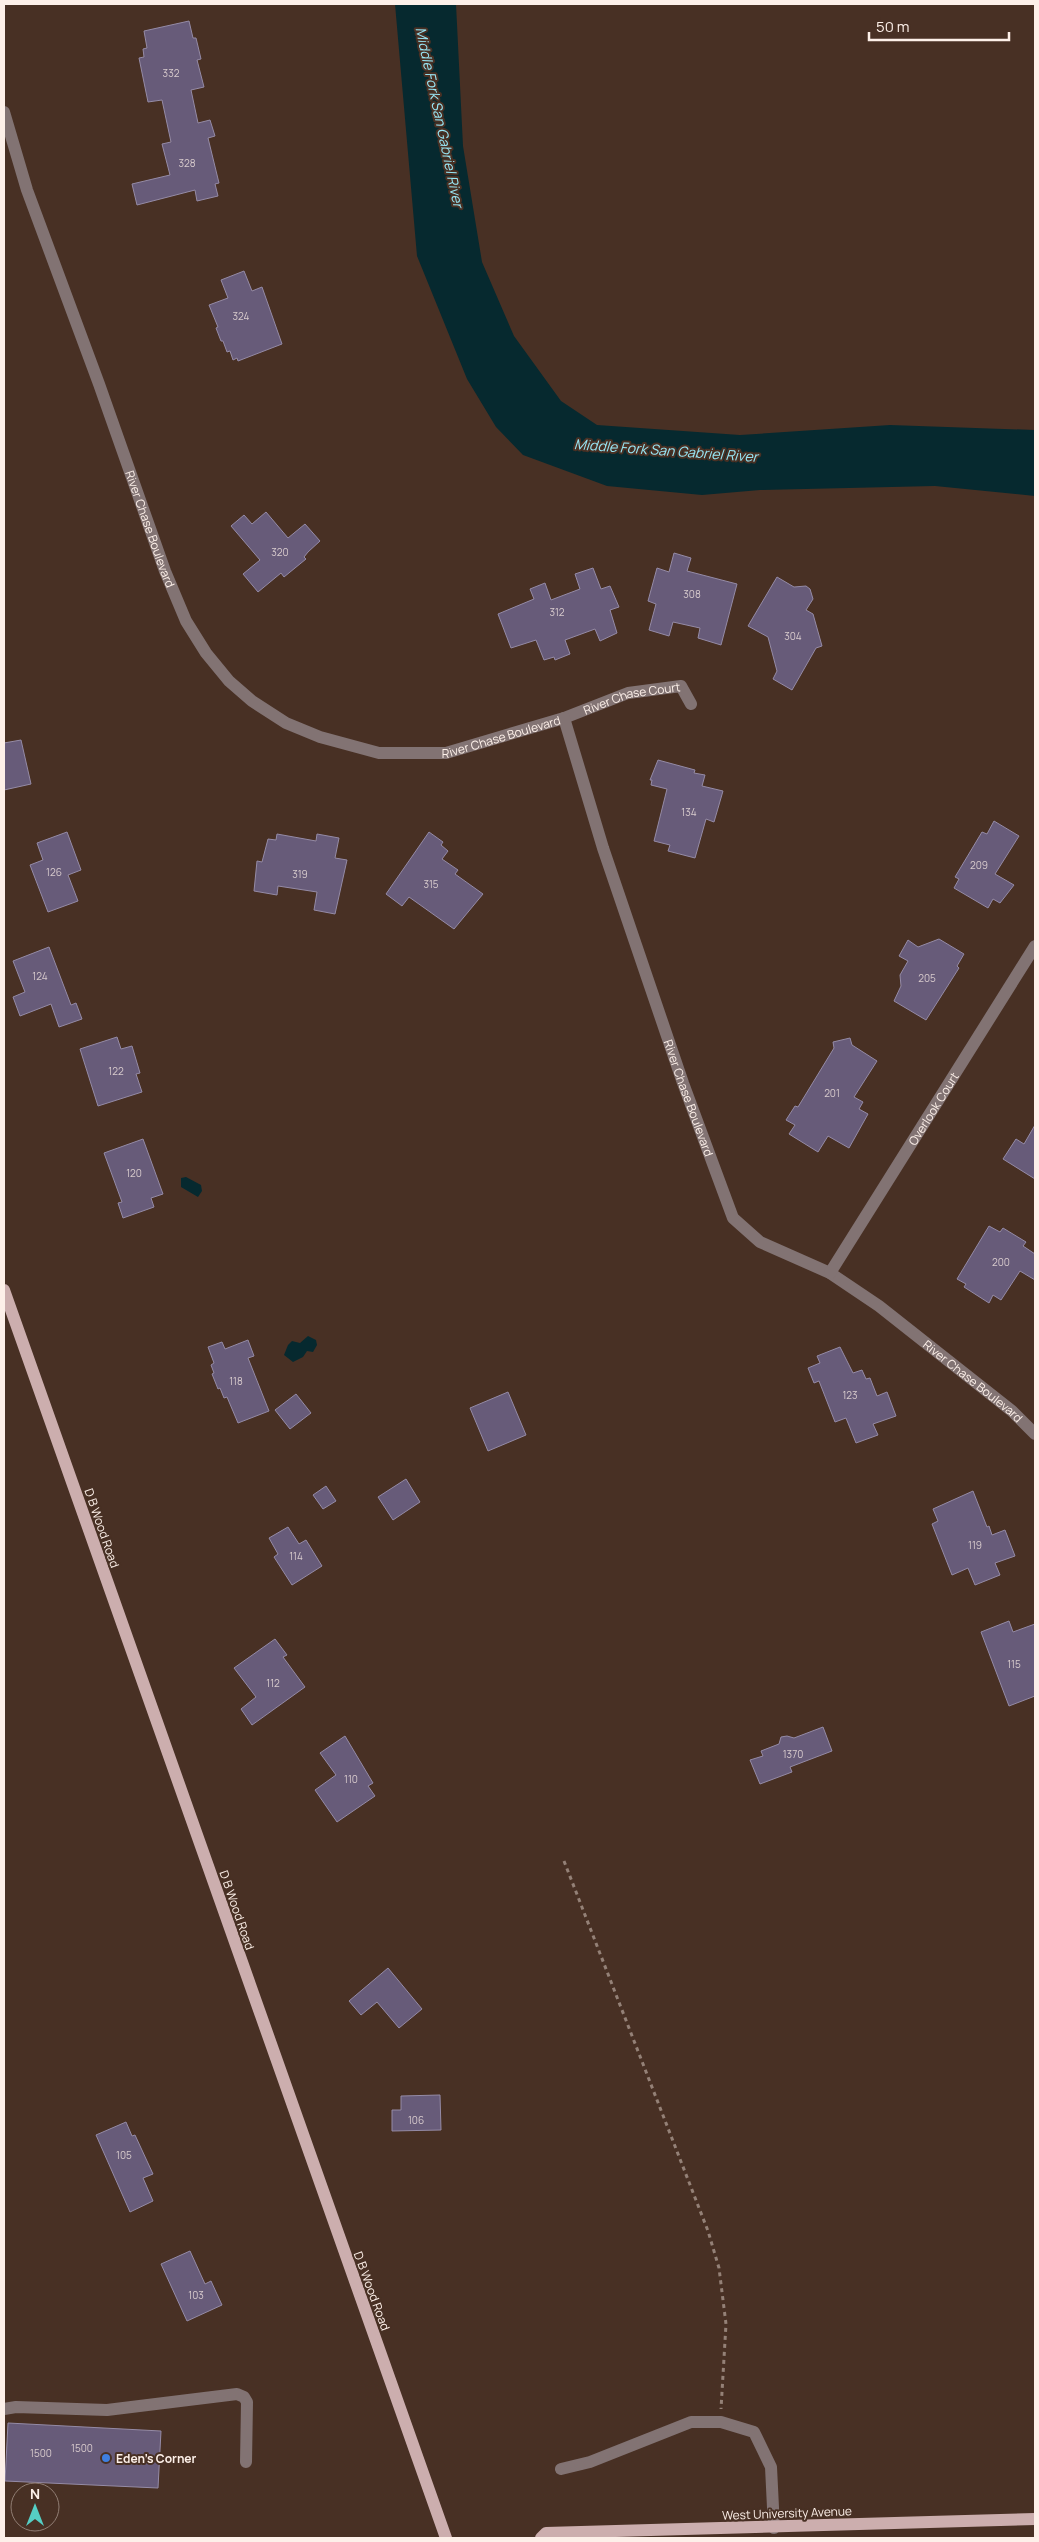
<svg xmlns="http://www.w3.org/2000/svg" width="1039" height="2542" viewBox="0 0 1039 2542" font-family="Manrope,sans-serif">
<rect width="100%" height="100%" fill="#483024"/>
<path fill="#06292f" d="M 395,4 L 456,4 L 463,146 L 482,262 L 514,336 L 561,401 L 597,425 L 740,435 L 890,425 L 1035,430 L 1035,496 L 935,486 L 760,490 L 702,495 L 607,486 L 523,455 L 496,427 L 467,379 L 417,256 Z
M 186,1177 L 201,1185 L 202,1191 L 198,1197 L 181,1187 L 181,1178 Z
M 308,1336 L 316,1340 L 317,1345 L 313,1352 L 307,1351 L 303,1357 L 293,1362 L 284,1355 L 288,1345 L 292,1341 L 300,1343 Z"/>
<path fill="#675b79" stroke="#958ba6" d="M 189,21 L 193,38 L 196,38 L 201,59 L 197,60 L 204,87 L 191,90 L 198,123 L 210,120 L 215,136 L 208,138 L 219,183 L 215,184 L 218,196 L 197,201 L 195,190 L 137,205 L 132,184 L 170,175 L 162,144 L 171,142 L 162,100 L 148,102 L 139,58 L 144,57 L 143,49 L 147,48 L 144,31 Z
M 244,271 L 252,291 L 262,287 L 282,344 L 238,361 L 237,358 L 233,360 L 230,351 L 227,352 L 223,341 L 221,341 L 216,328 L 218,327 L 209,305 L 228,298 L 221,280 Z
M 266,512 L 288,538 L 305,524 L 320,541 L 308,552 L 304,557 L 306,559 L 284,577 L 281,573 L 258,592 L 243,574 L 260,560 L 231,526 L 244,515 L 252,524 Z
M 674,553 L 691,558 L 687,571 L 737,584 L 721,645 L 698,638 L 700,628 L 673,622 L 669,636 L 649,630 L 656,604 L 648,601 L 657,568 L 669,572 Z
M 593,568 L 601,589 L 610,586 L 619,607 L 610,610 L 617,633 L 600,641 L 595,629 L 565,640 L 570,654 L 555,660 L 554,657 L 544,660 L 536,640 L 511,648 L 498,614 L 534,599 L 530,589 L 545,583 L 551,600 L 580,589 L 575,574 Z
M 777,577 L 794,587 L 806,586 L 810,589 L 813,599 L 806,610 L 813,614 L 822,646 L 816,648 L 792,690 L 773,679 L 777,671 L 768,637 L 748,626 Z
M 21,740 L 31,784 L 4,790 L 4,743 Z
M 658,760 L 695,770 L 694,773 L 705,775 L 702,786 L 723,791 L 714,822 L 706,819 L 695,858 L 668,851 L 670,845 L 654,841 L 667,789 L 651,785 L 652,780 L 650,780 Z
M 994,821 L 1019,836 L 995,874 L 1014,885 L 1000,903 L 993,899 L 988,908 L 954,888 L 959,879 L 955,877 L 982,832 L 987,834 Z
M 67,832 L 81,870 L 68,875 L 78,901 L 48,912 L 30,865 L 43,860 L 37,843 Z
M 429,832 L 443,842 L 441,845 L 448,851 L 442,859 L 458,870 L 455,874 L 483,894 L 454,929 L 409,897 L 402,906 L 386,894 Z
M 277,834 L 316,841 L 317,834 L 339,838 L 335,858 L 347,860 L 335,914 L 314,910 L 317,892 L 278,886 L 277,895 L 254,891 L 257,861 L 262,862 L 268,839 L 276,840 Z
M 939,939 L 964,954 L 957,966 L 959,968 L 926,1020 L 894,1001 L 901,986 L 900,975 L 908,961 L 899,956 L 908,940 L 918,947 Z
M 49,947 L 71,1005 L 76,1003 L 82,1019 L 59,1027 L 51,1004 L 20,1016 L 13,997 L 25,992 L 13,961 Z
M 117,1037 L 121,1049 L 132,1046 L 140,1073 L 136,1074 L 142,1092 L 98,1106 L 80,1049 Z
M 850,1038 L 852,1045 L 877,1061 L 854,1097 L 863,1102 L 859,1109 L 868,1114 L 849,1148 L 828,1136 L 818,1152 L 789,1134 L 795,1125 L 786,1120 L 795,1106 L 798,1107 L 834,1048 L 833,1042 Z
M 1035,1125 L 1035,1179 L 1003,1159 L 1016,1139 L 1024,1144 Z
M 143,1139 L 163,1194 L 151,1198 L 154,1207 L 123,1218 L 118,1203 L 122,1202 L 104,1153 Z
M 989,1226 L 1000,1232 L 1003,1228 L 1026,1242 L 1023,1246 L 1035,1254 L 1035,1280 L 1020,1271 L 1001,1300 L 993,1295 L 989,1303 L 964,1287 L 966,1284 L 957,1279 Z
M 248,1340 L 254,1356 L 248,1358 L 269,1411 L 238,1423 L 227,1397 L 224,1398 L 220,1388 L 218,1389 L 212,1374 L 214,1373 L 211,1365 L 214,1363 L 208,1347 L 222,1342 L 225,1349 Z
M 840,1347 L 853,1373 L 862,1370 L 866,1379 L 870,1378 L 877,1396 L 887,1392 L 896,1416 L 873,1424 L 878,1435 L 856,1443 L 846,1418 L 835,1422 L 819,1381 L 814,1383 L 808,1368 L 820,1363 L 817,1356 Z
M 508,1392 L 526,1435 L 488,1451 L 470,1408 Z
M 296,1394 L 311,1413 L 290,1429 L 275,1410 Z
M 406,1479 L 420,1502 L 393,1520 L 378,1497 Z
M 326,1486 L 336,1501 L 323,1509 L 313,1495 Z
M 973,1491 L 987,1527 L 989,1526 L 992,1535 L 1005,1530 L 1015,1556 L 995,1563 L 1000,1575 L 975,1585 L 968,1568 L 952,1575 L 932,1524 L 938,1521 L 933,1509 Z
M 288,1527 L 299,1544 L 306,1540 L 322,1566 L 292,1585 L 274,1557 L 278,1554 L 269,1538 Z
M 1009,1621 L 1013,1632 L 1035,1624 L 1035,1696 L 1009,1706 L 981,1632 Z
M 275,1639 L 287,1655 L 283,1657 L 305,1687 L 252,1725 L 241,1709 L 256,1697 L 234,1668 Z
M 823,1727 L 832,1751 L 790,1767 L 792,1772 L 760,1784 L 750,1760 L 763,1756 L 761,1751 L 779,1744 L 781,1737 L 787,1736 L 794,1738 Z
M 345,1736 L 373,1783 L 368,1786 L 375,1796 L 337,1822 L 315,1790 L 336,1775 L 320,1753 Z
M 388,1968 L 422,2009 L 399,2028 L 377,2002 L 361,2015 L 349,2001 Z
M 440,2095 L 441,2130 L 392,2131 L 392,2110 L 401,2110 L 401,2096 Z
M 126,2122 L 132,2136 L 135,2135 L 153,2174 L 143,2178 L 153,2201 L 130,2212 L 96,2135 Z
M 190,2251 L 205,2284 L 211,2281 L 222,2305 L 187,2321 L 161,2264 Z
M 8,2423 L 161,2431 L 158,2488 L 5,2481 Z"/>
<g fill="none" stroke-linecap="round" stroke-linejoin="round">
<path stroke="#948177" stroke-width="3" stroke-dasharray="4 4" stroke-linecap="butt" d="M 564,1861 L 708,2231 L 719,2268 L 726,2324 L 721,2409"/>
<g stroke="#827373" stroke-width="12">
<path id="s1" d="M 4,112 L 27,190 L 99,384 L 165,571 L 186,621 L 206,653 L 229,681 L 252,701 L 286,723 L 320,737 L 379,753 L 446,753 L 564,718 L 628,693 L 681,686 L 691,704"/>
<path id="s2" d="M 564,718 L 603,848 L 683,1083 L 733,1218 L 760,1242 L 830,1273 L 879,1306 L 1012,1411 L 1035,1434"/>
<path id="s3" d="M 830,1273 L 1035,946"/>
<path d="M 4,2409 L 16,2407 L 107,2410 L 237,2394 L 244,2397 L 247,2402 L 246,2462"/>
<path d="M 561,2469 L 590,2462 L 691,2422 L 721,2422 L 754,2432 L 771,2467 L 774,2528"/>
</g>
<path stroke="#ccaeae" stroke-width="12" d="M 4,1290 L 446,2538
M 541,2538 L 546,2533 L 1035,2519"/>
</g>
<circle fill="#3f7fe0" stroke="#483024" stroke-width="2" cx="106" cy="2458" r="5"/>
<g text-anchor="middle" dominant-baseline="central" stroke-width="4" stroke-linejoin="round" paint-order="stroke">
<g font-size="10" fill="#d8cbcd">
<text x="171" y="73">332</text>
<text x="187" y="163">328</text>
<text x="241" y="316">324</text>
<text x="280" y="552">320</text>
<text x="692" y="594">308</text>
<text x="557" y="612">312</text>
<text x="793" y="636">304</text>
<text x="689" y="812">134</text>
<text x="979" y="865">209</text>
<text x="54" y="872">126</text>
<text x="300" y="874">319</text>
<text x="431" y="884">315</text>
<text x="40" y="976">124</text>
<text x="927" y="978">205</text>
<text x="116" y="1071">122</text>
<text x="832" y="1093">201</text>
<text x="134" y="1173">120</text>
<text x="1001" y="1262">200</text>
<text x="236" y="1381">118</text>
<text x="850" y="1395">123</text>
<text x="975" y="1545">119</text>
<text x="296" y="1556">114</text>
<text x="1014" y="1664">115</text>
<text x="273" y="1683">112</text>
<text x="793" y="1754">1370</text>
<text x="351" y="1779">110</text>
<text x="416" y="2120">106</text>
<text x="124" y="2155">105</text>
<text x="196" y="2295">103</text>
<text x="82" y="2448">1500</text>
<text x="41" y="2453">1500</text>
</g>
<g font-size="12" fill="#fdf0e9" stroke="#483024">
<text stroke="none"><textPath href="#s1" startOffset="442">River Chase Boulevard</textPath></text>
<text stroke="none"><textPath href="#s1" startOffset="1045">River Chase Court</textPath></text>
<text stroke="none"><textPath href="#s1" startOffset="908">River Chase Boulevard</textPath></text>
<text stroke="none"><textPath href="#s2" startOffset="400">River Chase Boulevard</textPath></text>
<text stroke="none"><textPath href="#s3" startOffset="194">Overlook Court</textPath></text>
<text stroke="none"><textPath href="#s2" startOffset="820">River Chase Boulevard</textPath></text>
<text transform="translate(102 1528) rotate(71)">D B Wood Road</text>
<text transform="translate(237 1910) rotate(71)">D B Wood Road</text>
<text transform="translate(372 2291) rotate(70)">D B Wood Road</text>
<text transform="translate(787 2513) rotate(-2)">West University Avenue</text>
</g>
<g font-size="12" font-weight="bold" fill="#fdf0e9" stroke="#483024" text-anchor="start">
<text x="116" y="2458">Eden's Corner</text>
</g>
<g font-size="14" font-style="italic" fill="#98e7f6" stroke="#483024">
<text transform="translate(440 117) rotate(78)">Middle Fork San Gabriel River</text>
<text transform="translate(666 450) rotate(4)">Middle Fork San Gabriel River</text>
</g>
</g>
<rect width="1039" height="2542" fill="none" stroke="#fdf0e9" stroke-width="10"/>
<g transform="translate(35 2507)"><circle r="24" fill="#483024" stroke="#907d73"/>
<path d="M0-4L9 19L0 12L-9 19Z" fill="#55cec4"/>
<text y="-8" font-size="14" font-weight="bold" text-anchor="middle" fill="#fdf0e9">N</text>
</g>
<path d="M869 32v8h140v-8" fill="none" stroke="#fdf0e9" stroke-width="2.5"/>
<text x="876" y="32" font-size="15" fill="#fdf0e9" stroke="#483024" stroke-width="4" paint-order="stroke">50 m</text>
</svg>
